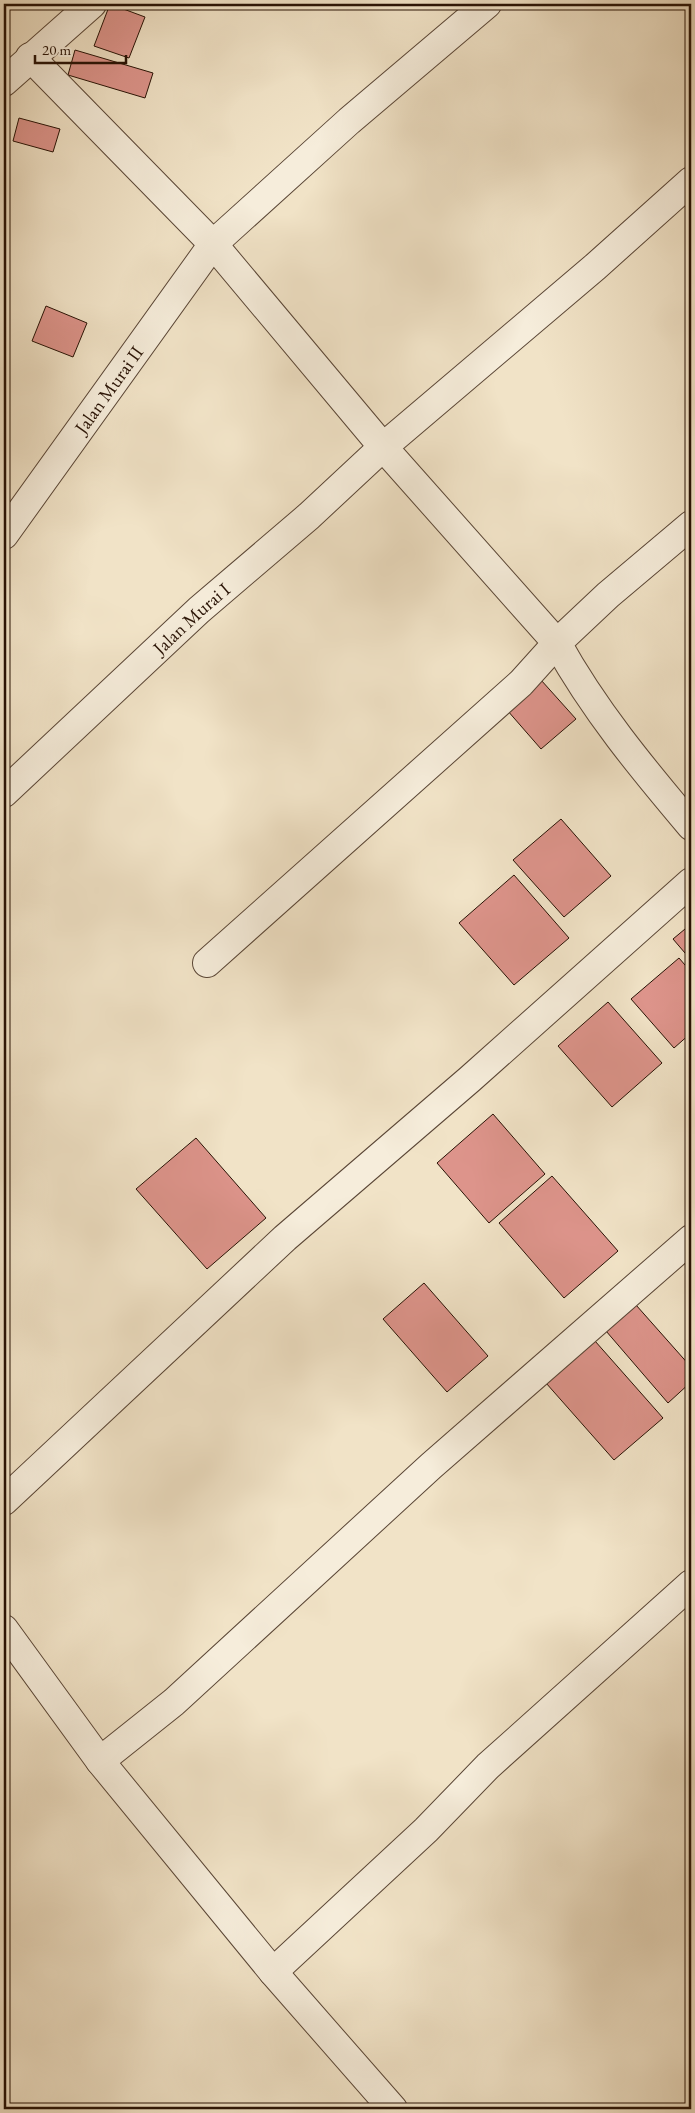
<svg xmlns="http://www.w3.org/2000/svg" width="695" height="2113" viewBox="0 0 695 2113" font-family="'EB Garamond',serif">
<rect width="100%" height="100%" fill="#f1e3c7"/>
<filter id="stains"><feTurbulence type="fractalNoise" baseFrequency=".004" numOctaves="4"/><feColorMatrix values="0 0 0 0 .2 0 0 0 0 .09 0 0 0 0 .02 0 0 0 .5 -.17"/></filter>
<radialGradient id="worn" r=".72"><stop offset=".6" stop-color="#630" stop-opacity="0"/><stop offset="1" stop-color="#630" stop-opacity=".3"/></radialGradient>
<path fill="#dd948b" stroke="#281205" d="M 110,4 L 145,17 L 129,58 L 94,46 Z
M 75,50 L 153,73 L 145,98 L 68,75 Z
M 19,118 L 60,129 L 53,152 L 13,141 Z
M 46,306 L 87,323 L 73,357 L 32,341 Z
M 541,680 L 576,719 L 541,749 L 507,710 Z
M 561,819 L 611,876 L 564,917 L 513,860 Z
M 514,875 L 569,938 L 514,985 L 459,923 Z
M 691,924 L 691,960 L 673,939 Z
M 679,958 L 691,972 L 691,1033 L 674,1048 L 631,999 Z
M 608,1002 L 662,1063 L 612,1107 L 558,1046 Z
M 493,1114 L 545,1174 L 489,1223 L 437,1163 Z
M 196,1138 L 266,1218 L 207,1269 L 136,1189 Z
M 552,1176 L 618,1251 L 564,1298 L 499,1223 Z
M 424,1283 L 488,1356 L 447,1392 L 383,1319 Z
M 636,1305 L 691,1367 L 691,1382 L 668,1403 L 606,1331 Z
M 595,1341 L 663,1418 L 614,1460 L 546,1383 Z"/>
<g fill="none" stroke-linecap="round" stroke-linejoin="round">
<defs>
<g id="minor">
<path d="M 30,57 L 213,244 L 383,447 L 557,643 L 521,683 L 207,963"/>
<path d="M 4,82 L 92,4"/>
<path d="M 691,525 L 608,595 L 557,643 C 594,710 642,768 691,826"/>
<path id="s1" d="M 4,535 L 213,244 L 349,121 L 487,4"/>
<path id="s2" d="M 4,793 L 199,610 L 309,516 L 383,447 L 595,267 L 691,181"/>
<path d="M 4,1501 L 285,1238 L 470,1079 L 691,882"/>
<path d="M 4,1629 L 100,1761 L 174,1702 L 431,1466 L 691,1239"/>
<path d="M 100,1761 L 273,1972 L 393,2109"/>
<path d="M 273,1972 L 426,1830 L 488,1766 L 691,1584"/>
</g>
</defs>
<use href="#minor" stroke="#5a4636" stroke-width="30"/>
<use href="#minor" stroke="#f6eddb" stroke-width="28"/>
</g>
<g text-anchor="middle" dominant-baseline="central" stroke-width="4" stroke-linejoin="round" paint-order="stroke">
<g font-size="19" fill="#281205" stroke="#f6eddb">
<text stroke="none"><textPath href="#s1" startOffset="179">Jalan Murai II</textPath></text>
<text stroke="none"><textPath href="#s2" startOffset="256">Jalan Murai I</textPath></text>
</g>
</g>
<rect width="695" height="2113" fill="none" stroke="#f1e3c7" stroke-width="20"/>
<rect x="5" y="5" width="685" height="2103" fill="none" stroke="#281205" stroke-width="2.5"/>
<rect x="10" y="10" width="675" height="2093" fill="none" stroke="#281205"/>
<path d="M35 55v8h91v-8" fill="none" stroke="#281205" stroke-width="2.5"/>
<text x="42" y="55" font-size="15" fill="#281205" stroke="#f6eddb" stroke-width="4" paint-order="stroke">20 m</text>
<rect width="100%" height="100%" filter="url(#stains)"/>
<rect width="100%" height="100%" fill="url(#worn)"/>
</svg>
